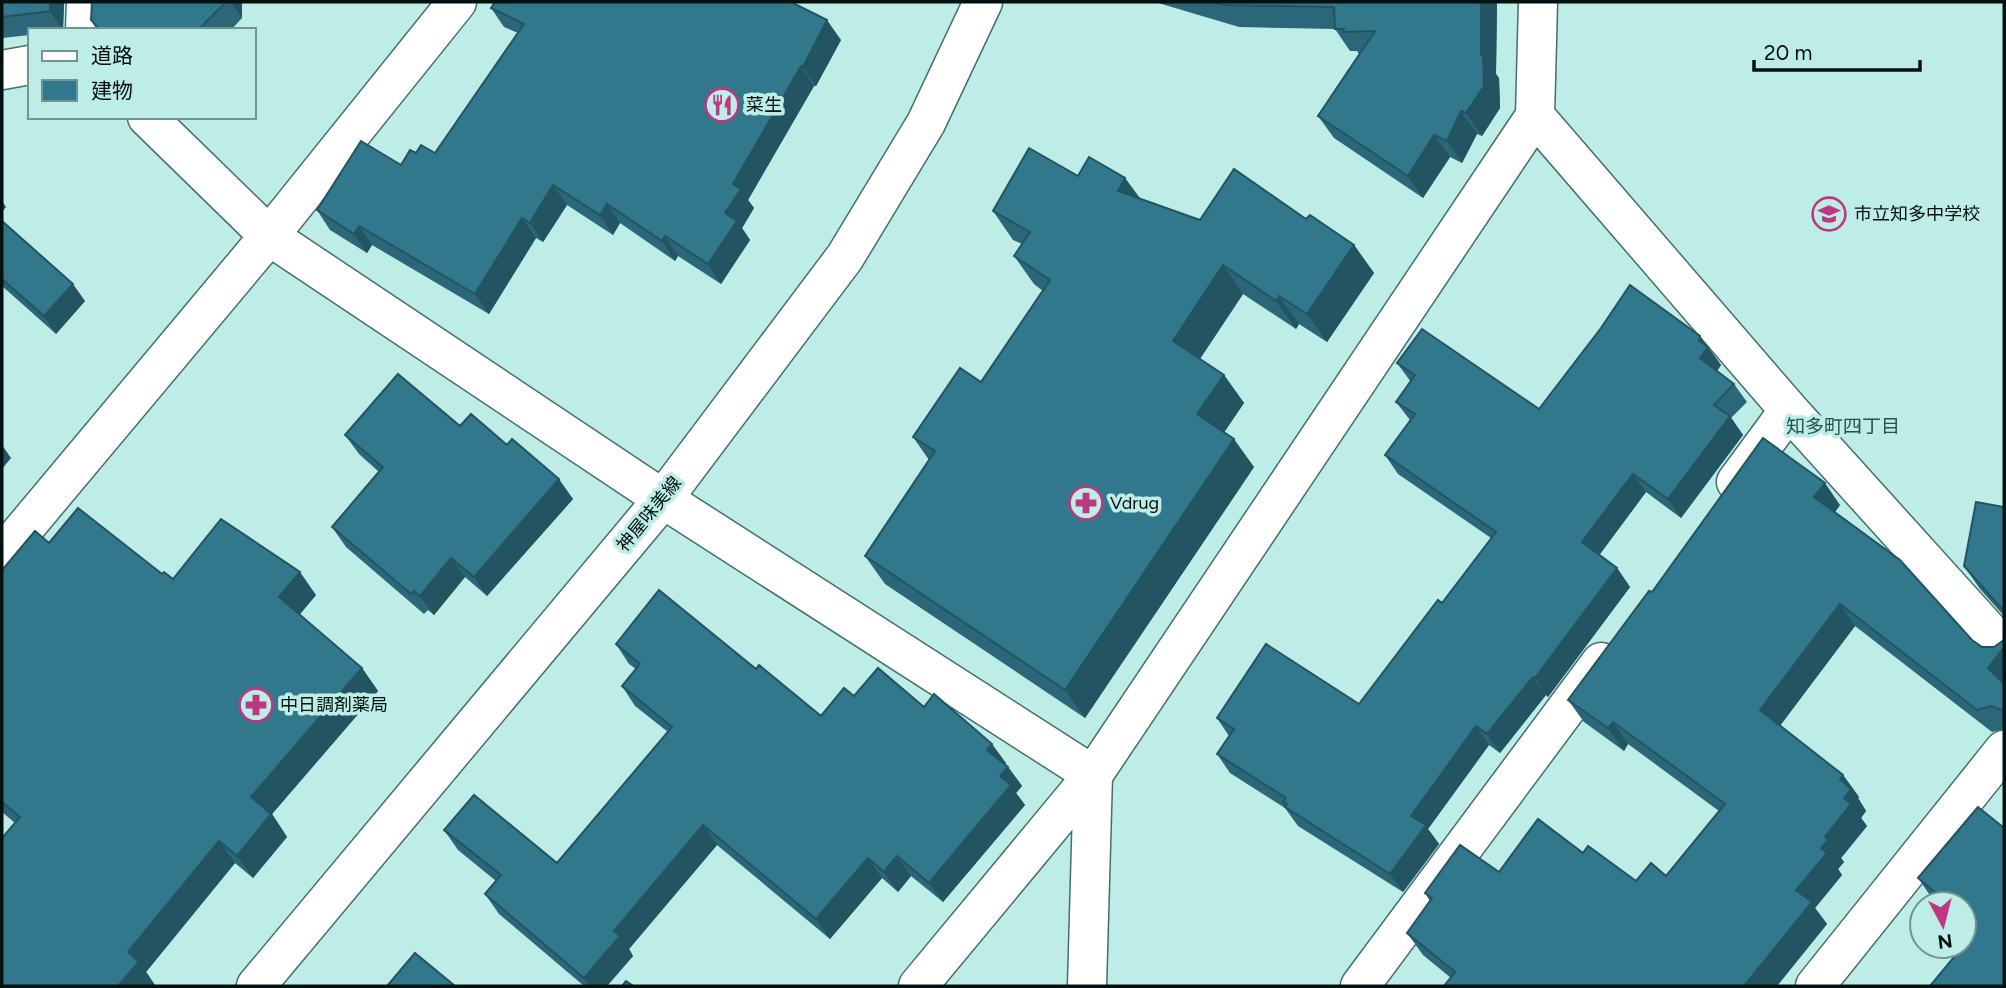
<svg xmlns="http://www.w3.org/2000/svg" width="2006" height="988" viewBox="0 0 2006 988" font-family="Figtree,'Noto Sans JP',sans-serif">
<rect width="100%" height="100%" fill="#beede7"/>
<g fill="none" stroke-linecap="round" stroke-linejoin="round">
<defs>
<path id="minor" d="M 85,30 L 86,2
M 2,70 L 30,65
M 1535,116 L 1789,410 L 2004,648
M 147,117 L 269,236 L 663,499 L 1093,775 L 1087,986
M 1736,482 L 1789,410
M 2,555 L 269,236 L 457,2
M 918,986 L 1093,775 L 1535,116 L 1538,2
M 1360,986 L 1601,662
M 1815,986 L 2004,750"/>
<path id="major" d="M 256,986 L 663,499 L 845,257 L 926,123 L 983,2"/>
</defs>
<use href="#minor" stroke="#446f6a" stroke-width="41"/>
<use href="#major" stroke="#446f6a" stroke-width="41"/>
<use href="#minor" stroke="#fff" stroke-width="38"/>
<use href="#major" stroke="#fff" stroke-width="38"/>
</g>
<path fill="#2b6778" d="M 2,2 L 64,2 L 63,30 L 30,30 L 30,35 L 2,38 Z
M 92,2 L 242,2 L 242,18 L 231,30 L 97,30 L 91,20 Z
M 1155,2 L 1497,2 L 1496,74 L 1499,78 L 1500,108 L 1482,136 L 1477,134 L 1462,163 L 1450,157 L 1423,198 L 1334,138 L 1318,116 L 1359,54 L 1357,51 L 1350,51 L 1335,29 L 1239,27 Z
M 491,8 L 841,40 L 816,86 L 814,86 L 748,200 L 754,208 L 742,228 L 750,240 L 721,284 L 678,256 L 675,261 L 620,223 L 613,235 L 567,205 L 543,242 L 536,238 L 489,314 L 372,245 L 367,253 L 330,230 L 317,210 L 401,165 L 416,153 L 435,153 L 518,33 L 504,27 Z
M 1078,176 L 1125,178 L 1140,198 L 1200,220 L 1306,219 L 1354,245 L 1374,273 L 1327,342 L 1299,324 L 1296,329 L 1243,294 L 1200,359 L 1224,375 L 1244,403 L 1224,432 L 1254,467 L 1085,718 L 885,584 L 865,556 L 929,460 L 913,437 L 981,382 L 1043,291 L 1034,284 L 1014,256 L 1022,244 L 1013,240 L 993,211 Z
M 2,221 L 85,301 L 56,334 L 2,286 Z
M 1700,336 L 1721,365 L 1717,371 L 1734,384 L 1747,402 L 1731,418 L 1743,435 L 1681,518 L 1646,492 L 1599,555 L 1617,568 L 1630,587 L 1548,697 L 1546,695 L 1500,753 L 1489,745 L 1428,829 L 1439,844 L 1403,892 L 1298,826 L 1285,808 L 1230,773 L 1217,754 L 1229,736 L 1217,718 L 1359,704 L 1442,603 L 1491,538 L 1398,474 L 1385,455 L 1410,420 L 1396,402 L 1411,382 L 1397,363 L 1539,409 Z
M 460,426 L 507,445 L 573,499 L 487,596 L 465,577 L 434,615 L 428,610 L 424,614 L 346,547 L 332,527 L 379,472 L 359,454 L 345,435 Z
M 1840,505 L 1835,512 L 1972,640 L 1982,647 L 1994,647 L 2004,640 L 2004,729 L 1992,732 L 1855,626 L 1780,726 L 1843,775 L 1859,797 L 1858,798 L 1866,811 L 1861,818 L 1867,826 L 1841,858 L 1844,862 L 1838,869 L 1842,875 L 1815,908 L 1827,924 L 1777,986 L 1444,986 L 1451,978 L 1423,955 L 1407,933 L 1430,901 L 1425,893 L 1499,872 L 1583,853 L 1636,881 L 1666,876 L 1719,811 L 1628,744 L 1624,751 L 1584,722 L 1568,700 L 1652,592 Z
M 2004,507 L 2004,616 L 1980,589 L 1964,566 Z
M 49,543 L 162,574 L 173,579 L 316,595 L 300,614 L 362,668 L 378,691 L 272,814 L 287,837 L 253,878 L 235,863 L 146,972 L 155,985 L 15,823 L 2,812 L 2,570 Z
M 616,644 L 756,669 L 821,716 L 854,696 L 924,707 L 1006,763 L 1005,764 L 1008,767 L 1022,786 L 1016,793 L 1025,805 L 943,902 L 911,876 L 898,892 L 882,878 L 830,939 L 717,845 L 629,949 L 633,956 L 607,986 L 584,986 L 499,914 L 485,894 L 496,881 L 458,850 L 444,830 L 557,863 L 668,732 L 635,706 L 622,686 L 636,669 L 629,664 Z
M 1978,807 L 2004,986 L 1964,946 L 1964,904 L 1936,904 L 1918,878 Z"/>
<path fill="#235462" d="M 50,2 L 64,2 L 63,30 L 50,11 Z
M 231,2 L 242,2 L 242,18 Z
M 1481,2 L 1497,2 L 1496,74 L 1499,78 L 1500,108 L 1482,136 L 1466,113 L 1481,55 Z
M 827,20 L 841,40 L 816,86 L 803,67 Z
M 801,66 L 814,86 L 748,200 L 754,208 L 742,228 L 750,240 L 721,284 L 708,264 L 725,213 L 733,184 Z
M 1461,111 L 1477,134 L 1462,163 L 1447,141 Z
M 1434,135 L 1450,157 L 1423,198 L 1408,176 Z
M 1125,178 L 1145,207 L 1118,191 Z
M 553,185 L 567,205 L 543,242 L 530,223 Z
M 2,201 L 6,207 L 2,212 Z
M 607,204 L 620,223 L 613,235 L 600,215 Z
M 522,218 L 536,238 L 489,314 L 475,294 Z
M 359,226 L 372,245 L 367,253 L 354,234 Z
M 665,236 L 678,256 L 675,261 L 662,241 Z
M 1354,245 L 1374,273 L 1327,342 L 1307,314 Z
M 1223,265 L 1243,294 L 1193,369 L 1173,341 Z
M 73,284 L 85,301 L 56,334 L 44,316 Z
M 1279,296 L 1299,324 L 1296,329 L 1276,301 Z
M 1700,336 L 1721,365 L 1713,377 L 1700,358 Z
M 1224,375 L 1244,403 L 1217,443 L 1197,414 Z
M 1730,416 L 1743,435 L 1681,518 L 1668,499 Z
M 1234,439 L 1254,467 L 1085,718 L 1065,690 Z
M 2,445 L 11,458 L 2,469 Z
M 1633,474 L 1646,492 L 1595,561 L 1582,542 Z
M 559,479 L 573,499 L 487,596 L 474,577 Z
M 1825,483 L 1840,505 L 1830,519 L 1814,497 Z
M 451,558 L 465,577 L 434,615 L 420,596 Z
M 1617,568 L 1630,587 L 1548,697 L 1535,678 Z
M 300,572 L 316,595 L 295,620 L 279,597 Z
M 1840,604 L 1855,626 L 1775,732 L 1760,710 Z
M 2004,647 L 2004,689 L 1988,668 Z
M 362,668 L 378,691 L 272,814 L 287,837 L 253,878 L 237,856 L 251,797 Z
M 1533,677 L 1546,695 L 1500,753 L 1487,734 Z
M 1613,722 L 1628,744 L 1624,751 L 1608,728 Z
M 1476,726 L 1489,745 L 1428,829 L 1439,844 L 1403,892 L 1390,874 L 1411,816 Z
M 992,744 L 1006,763 L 1001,769 L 987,750 Z
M 1008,767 L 1022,786 L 1016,793 L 1025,805 L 943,902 L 929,883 L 1000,776 Z
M 1843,775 L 1859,797 L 1858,798 L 1866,811 L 1861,818 L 1867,826 L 1841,858 L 1844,862 L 1838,869 L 1842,875 L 1815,908 L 1827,924 L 1777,986 L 1744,986 L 1796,890 L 1821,848 L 1840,779 Z
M 703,825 L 717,845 L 629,949 L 633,956 L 607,986 L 590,986 L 584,978 L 614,931 Z
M 219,841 L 235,863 L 146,972 L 155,985 L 153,986 L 118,986 L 128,952 Z
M 897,856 L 911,876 L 898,892 L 884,872 Z
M 868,858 L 882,878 L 830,939 L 816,919 Z"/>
<path fill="#32788c" stroke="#235462" stroke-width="2" d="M 2,2 L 50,2 L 50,11 L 2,17 Z
M 92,2 L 226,2 L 198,30 L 100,30 L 91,20 Z
M 495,2 L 791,2 L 827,20 L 803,67 L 801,66 L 733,184 L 741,189 L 725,213 L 737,221 L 708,264 L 665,236 L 662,241 L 607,204 L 600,215 L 553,185 L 530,223 L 522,218 L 475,294 L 359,226 L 354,234 L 317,210 L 361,141 L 401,165 L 410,150 L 416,153 L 421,145 L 435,153 L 524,24 L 491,8 Z
M 1214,2 L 1481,2 L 1481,55 L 1483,55 L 1484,86 L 1466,113 L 1461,111 L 1447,141 L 1434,135 L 1408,176 L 1318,116 L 1375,31 L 1343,32 L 1344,29 L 1335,29 L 1334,7 L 1223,5 Z
M 1029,148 L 1078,176 L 1089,157 L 1125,178 L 1118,191 L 1200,220 L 1234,169 L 1306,219 L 1310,215 L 1354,245 L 1307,314 L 1279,296 L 1276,301 L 1223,265 L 1173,341 L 1224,375 L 1197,414 L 1234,439 L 1065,690 L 865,556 L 935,451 L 913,437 L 960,368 L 981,382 L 1050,280 L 1014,256 L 1030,232 L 993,211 Z
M 2,221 L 73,284 L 44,316 L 2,279 Z
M 1630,285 L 1700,336 L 1699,341 L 1708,347 L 1700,358 L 1734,384 L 1714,405 L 1730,416 L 1668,499 L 1633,474 L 1582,542 L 1617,568 L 1535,678 L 1533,677 L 1487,734 L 1476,726 L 1411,816 L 1426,825 L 1390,874 L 1285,807 L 1287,804 L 1283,802 L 1286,798 L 1217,754 L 1234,729 L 1217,718 L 1266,644 L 1359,704 L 1438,600 L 1442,603 L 1496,532 L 1385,455 L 1415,414 L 1396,402 L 1415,375 L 1397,363 L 1422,329 L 1539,409 L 1601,328 Z
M 398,374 L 460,426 L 471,414 L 507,445 L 512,439 L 559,479 L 474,577 L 451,558 L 420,596 L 414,591 L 411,594 L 332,527 L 383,467 L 345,435 Z
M 1763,438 L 1825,483 L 1814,497 L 1900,560 L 1972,640 L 1982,647 L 1994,647 L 2004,640 L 2004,647 L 1988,668 L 2004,684 L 2004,714 L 2002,710 L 1991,706 L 1977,710 L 1840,604 L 1760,710 L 1843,775 L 1840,779 L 1851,789 L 1844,798 L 1851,804 L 1825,837 L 1828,840 L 1821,848 L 1827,853 L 1796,890 L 1812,902 L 1744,986 L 1444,986 L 1455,972 L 1407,933 L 1432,898 L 1425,893 L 1460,845 L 1499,872 L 1538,819 L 1583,853 L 1588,846 L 1636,881 L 1651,863 L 1666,876 L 1725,804 L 1613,722 L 1608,728 L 1568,700 L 1649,591 L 1652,592 Z
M 1976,502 L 2004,507 L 2004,611 L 1964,566 Z
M 78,508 L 162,574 L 164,572 L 173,579 L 221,519 L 300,572 L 279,597 L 362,668 L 251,797 L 271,814 L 237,856 L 219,841 L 128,952 L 139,962 L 118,986 L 2,986 L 2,838 L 20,817 L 2,802 L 2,570 L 35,531 L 49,543 Z
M 659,590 L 756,669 L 759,665 L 821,716 L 844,688 L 854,696 L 878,668 L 924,707 L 934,694 L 992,744 L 987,750 L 1008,767 L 1000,776 L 1011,785 L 929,883 L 897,856 L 884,872 L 868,858 L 816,919 L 703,825 L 614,931 L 620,936 L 584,978 L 485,894 L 501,875 L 444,830 L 474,795 L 557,863 L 672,727 L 622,686 L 640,664 L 616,644 Z
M 1978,807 L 2004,828 L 2004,986 L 1930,986 L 1969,939 L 1964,935 L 1964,904 L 1949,904 L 1918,878 Z
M 415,953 L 455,986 L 387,986 Z
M 626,981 L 633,986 L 622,986 Z"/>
<defs>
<symbol id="restaurant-ring" viewBox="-11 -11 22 22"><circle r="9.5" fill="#beede7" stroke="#bc3981" stroke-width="1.5"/><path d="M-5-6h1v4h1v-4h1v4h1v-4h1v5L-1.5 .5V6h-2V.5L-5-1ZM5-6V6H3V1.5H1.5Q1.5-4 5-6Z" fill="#bc3981"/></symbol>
<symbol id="school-ring" viewBox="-11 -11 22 22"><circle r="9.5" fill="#beede7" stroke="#bc3981" stroke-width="1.5"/><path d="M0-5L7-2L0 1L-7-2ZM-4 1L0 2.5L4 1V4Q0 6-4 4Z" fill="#bc3981"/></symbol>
<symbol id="pharmacy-ring" viewBox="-11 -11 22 22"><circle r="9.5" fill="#beede7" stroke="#bc3981" stroke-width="1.5"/><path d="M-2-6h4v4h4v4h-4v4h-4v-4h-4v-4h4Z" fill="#bc3981"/></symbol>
</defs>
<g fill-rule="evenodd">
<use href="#restaurant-ring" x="703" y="86" width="38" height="38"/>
<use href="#school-ring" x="1810" y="195" width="38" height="38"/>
<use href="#pharmacy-ring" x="1067" y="484" width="38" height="38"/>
<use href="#pharmacy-ring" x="237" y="686" width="38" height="38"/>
</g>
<g text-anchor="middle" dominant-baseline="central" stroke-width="7" stroke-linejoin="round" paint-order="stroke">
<g font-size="18" fill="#021210" stroke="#beede7" text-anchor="start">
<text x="746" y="105">菜生</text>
<text x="1854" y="214">市立知多中学校</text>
<text x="1110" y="503">Vdrug</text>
<text x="280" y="705">中日調剤薬局</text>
</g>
<g font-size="18" fill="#021210" stroke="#beede7">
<text transform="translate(649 514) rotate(-51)">神屋味美線</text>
</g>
<g font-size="19" fill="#26524d" stroke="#beede7">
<text x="1843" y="426">知多町四丁目</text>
</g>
</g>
<rect width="2006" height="988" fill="none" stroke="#021210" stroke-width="7"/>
<rect x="28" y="28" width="228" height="91" fill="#beede7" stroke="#739591" stroke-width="2"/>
<rect x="42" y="51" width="35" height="10" fill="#ffffff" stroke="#739591" stroke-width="2"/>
<text x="91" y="63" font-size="21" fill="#021210">道路</text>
<rect x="42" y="80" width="35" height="21" fill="#32788c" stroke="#739591" stroke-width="2"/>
<text x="91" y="98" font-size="21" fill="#021210">建物</text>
<g transform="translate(1943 925) rotate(173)"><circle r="33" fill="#beede7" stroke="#739591" stroke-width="2"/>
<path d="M0-5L12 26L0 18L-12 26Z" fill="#bc3981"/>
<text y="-10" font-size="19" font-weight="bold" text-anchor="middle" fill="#021210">N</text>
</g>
<path d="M1754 60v10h166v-10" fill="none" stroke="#021210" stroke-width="3.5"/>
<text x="1764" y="60" font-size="21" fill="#021210" stroke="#beede7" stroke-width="5" paint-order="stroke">20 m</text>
</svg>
